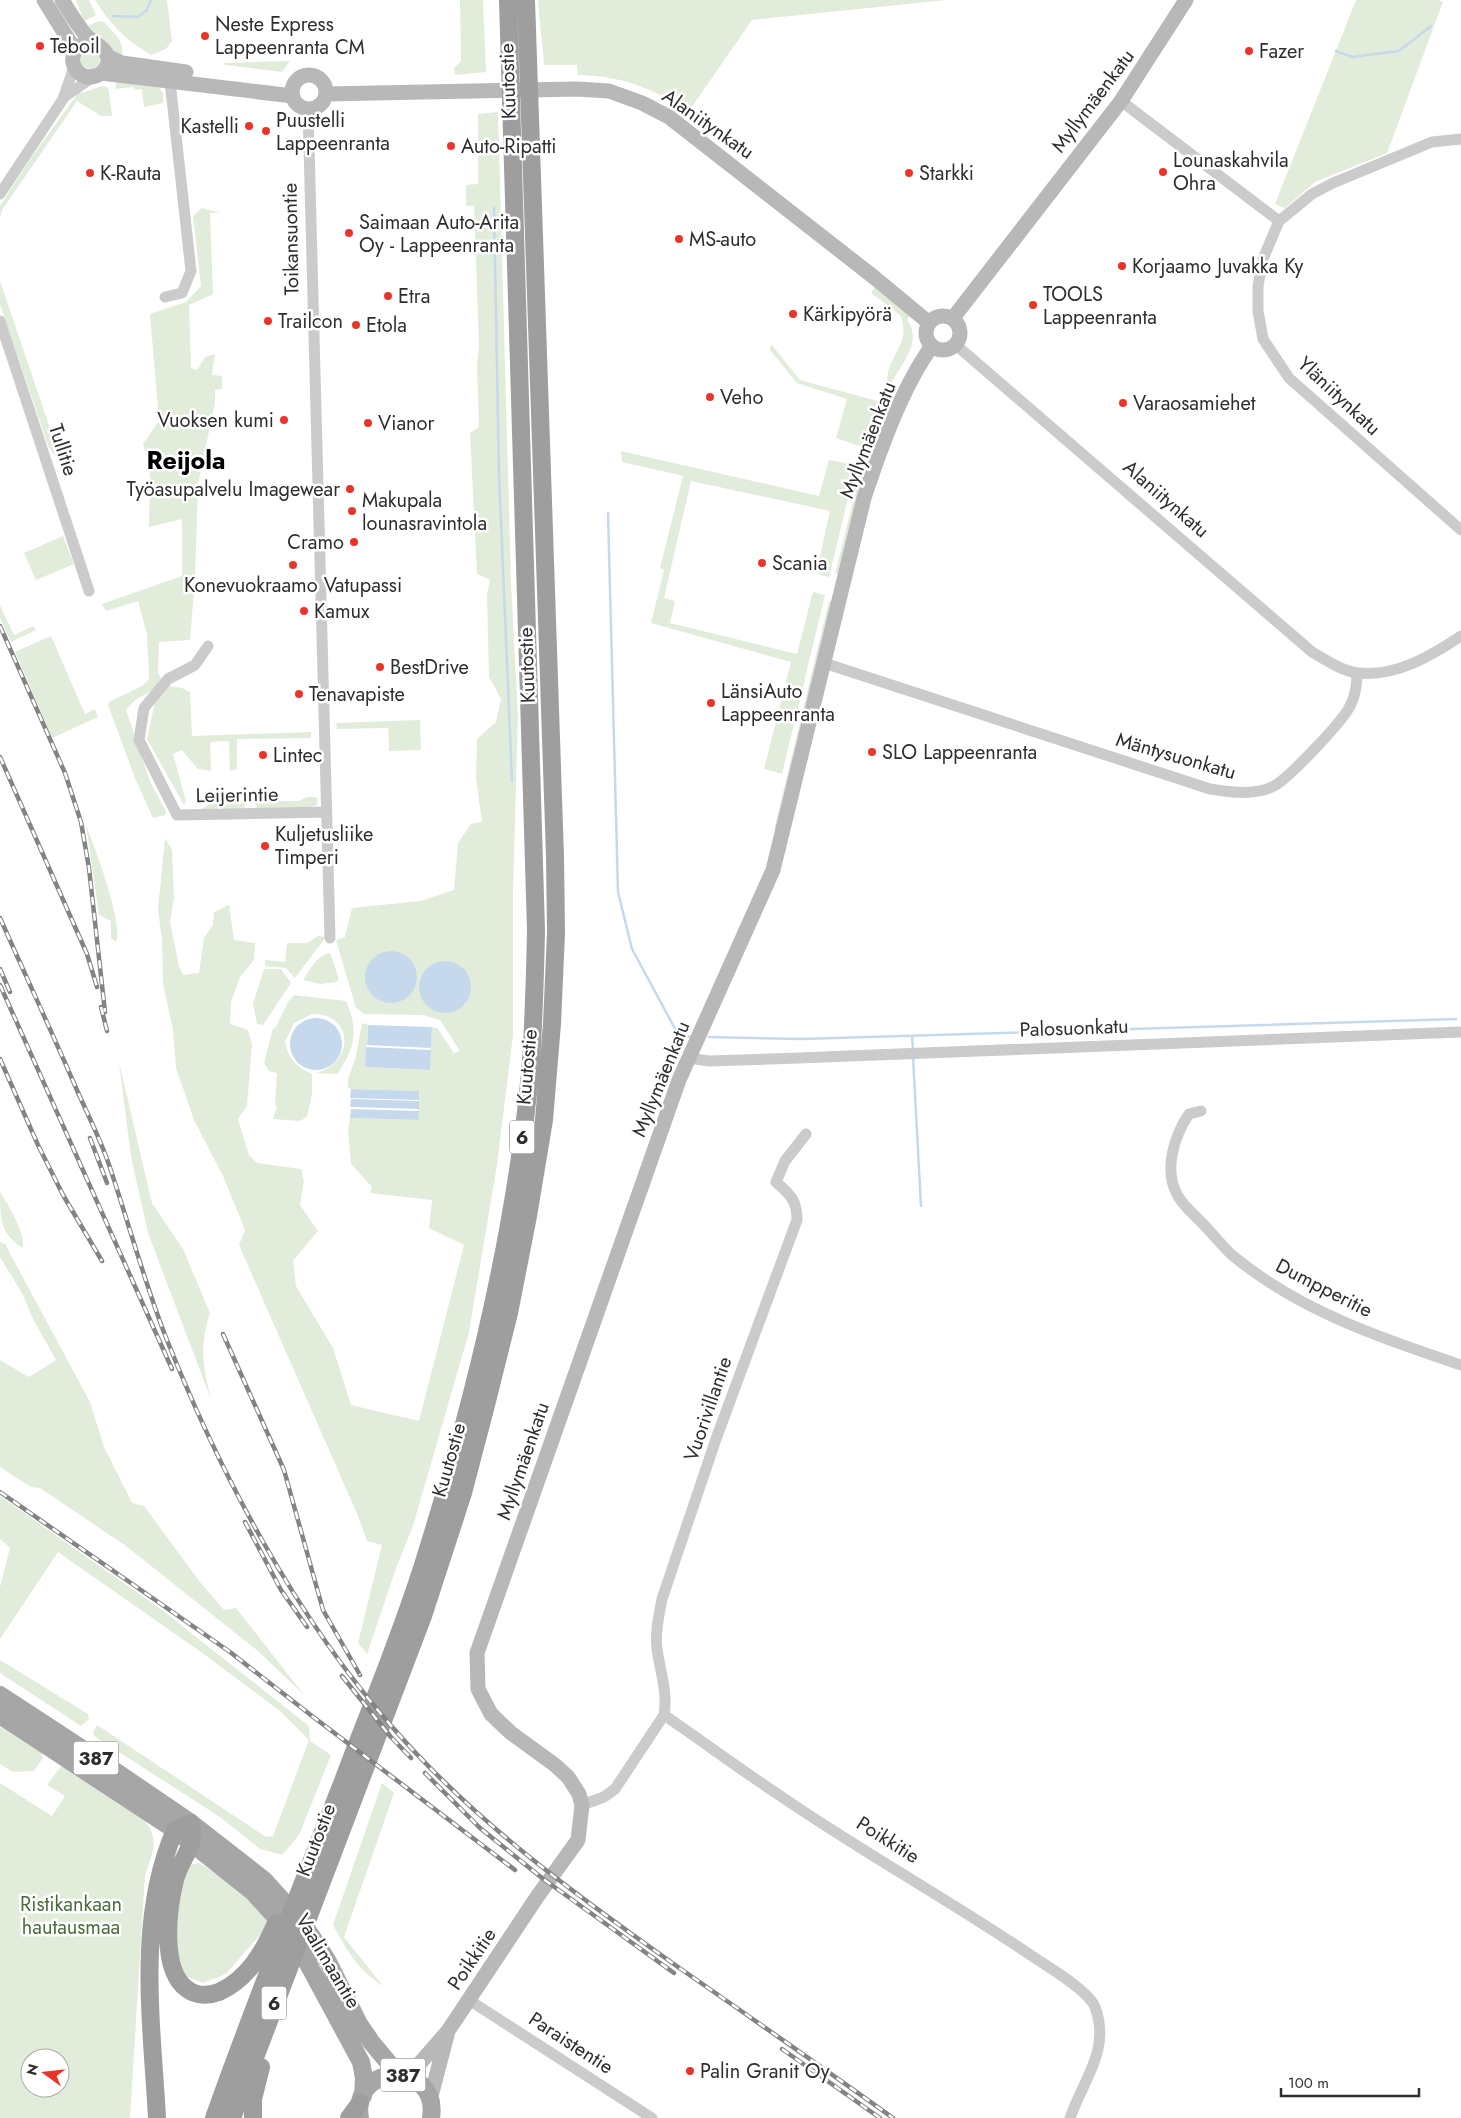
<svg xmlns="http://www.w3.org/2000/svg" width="1461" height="2118" viewBox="0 0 1461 2118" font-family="Jost,sans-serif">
<rect width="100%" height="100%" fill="#fff"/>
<path fill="#e2ecdb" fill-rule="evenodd" d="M 76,0 L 89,0 L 96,15 L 84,21 Z
M 95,0 L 167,0 L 172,41 L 166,49 L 151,55 C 126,41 110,24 95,0 Z
M 460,0 L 483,0 L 486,72 L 455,75 L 454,68 L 461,61 Z
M 538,0 L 946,0 L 752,20 L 689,111 C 652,88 622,76 578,75 L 577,65 L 544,65 C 543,43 539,22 538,0 Z
M 1356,0 L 1438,0 L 1443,2 L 1387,153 L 1315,182 L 1285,208 L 1275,204 Z
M 99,21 L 104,22 C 114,34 128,43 120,59 L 105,40 L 88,26 Z
M80 59a10 10 0 1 1 20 0a10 10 0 1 1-20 0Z
M 290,61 L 282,72 L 225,65 L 223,63 Z
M 117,80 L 156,84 L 163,93 L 163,103 L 144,107 L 142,89 L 135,90 L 134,87 L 115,89 Z
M 102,86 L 107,87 L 109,91 L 112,116 L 101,116 L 77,101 L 2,210 L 0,218 L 0,206 L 31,158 L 79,92 L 82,93 Z
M 498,112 L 511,581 L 518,717 L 513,891 L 513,1035 L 497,1165 L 469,1332 L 413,1526 L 396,1568 L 367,1654 L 358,1643 L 382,1545 L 367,1541 L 358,1516 L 239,1245 L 245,1230 L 223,1176 L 194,1120 L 176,1068 L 173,1030 L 163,984 L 162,940 L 158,909 L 165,838 L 172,850 L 174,898 L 170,922 L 179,966 L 183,975 L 199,973 L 204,938 L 213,925 L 214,912 L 229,905 L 234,940 L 255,943 L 254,960 L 240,977 L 231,1002 L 230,1024 L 248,1030 L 252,1044 L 247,1106 L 238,1119 L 249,1155 L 257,1163 L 301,1169 L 304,1181 L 300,1205 L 318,1231 L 293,1261 L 296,1286 L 333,1348 L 351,1405 L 419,1421 L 464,1245 L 429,1228 L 432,1200 L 370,1193 L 372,1187 L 351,1164 L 348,1131 L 350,1118 L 418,1120 L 419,1091 L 351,1089 L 348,1087 L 348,1079 L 356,1056 L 362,1023 L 368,1025 L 365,1067 L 429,1070 L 432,1027 L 437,1028 L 454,1053 L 460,1051 L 440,1020 L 423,1015 L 364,1014 L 356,1008 L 336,940 L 345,937 L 352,908 L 421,901 L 454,890 L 458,843 L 471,824 L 482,822 L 476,778 L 477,739 L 496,722 L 501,699 L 489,677 L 487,595 L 490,580 L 477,574 L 470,433 L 479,427 L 477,365 L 479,346 L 474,206 L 466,206 L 466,185 L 478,184 L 478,114 Z
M 202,208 L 220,213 L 210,213 L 213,294 L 189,305 L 191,368 L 197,370 L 205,357 L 215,354 L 212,375 L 222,376 L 222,389 L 215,390 L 215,402 L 198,484 L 195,578 L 190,640 L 159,642 L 158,673 L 161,678 L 154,690 L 135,700 L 126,710 L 151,784 L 166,811 L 165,815 L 153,818 L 135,778 L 108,705 L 109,702 L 142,686 L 149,679 L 147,634 L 138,601 L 106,611 L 102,604 L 182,576 L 182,519 L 149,527 L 150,471 L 143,444 L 159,421 L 150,314 L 186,302 L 201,286 L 193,216 Z
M 0,281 L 55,443 L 65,441 L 66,453 L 56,457 L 49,448 L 0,304 Z
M 875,287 L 910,315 L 907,320 C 923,341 902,364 891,383 L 888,384 C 884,367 900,352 903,336 C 904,329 903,323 901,316 L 871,293 Z
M 771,344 L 800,380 L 881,402 L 862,447 L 836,438 L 847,399 L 797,383 L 770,350 Z
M 621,451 L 819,496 L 829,460 L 856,465 L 829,577 L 820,575 L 817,570 L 830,511 L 691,481 L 664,598 L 675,601 L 670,623 L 797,654 L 812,595 L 814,592 L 825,595 L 782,774 L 764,769 L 791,662 L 651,623 L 664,570 L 660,568 L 683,476 L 622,462 Z
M 861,469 L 863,479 L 839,572 L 835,574 Z
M 63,536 L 74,564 L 36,580 L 24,553 Z
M 829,601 L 832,601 L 777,831 L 774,830 Z
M 0,605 L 14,635 L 33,626 L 36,630 L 11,642 L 0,618 Z
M 51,636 L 85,714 L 95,709 L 98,717 L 52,738 L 15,652 Z
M 168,686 L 182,688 L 190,692 L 192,736 L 311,732 L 311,738 L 237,739 L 237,769 L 230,771 L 229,741 L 210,742 L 211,771 L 198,769 L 182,750 L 173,754 L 186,801 L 184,805 L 147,739 L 155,702 Z
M 420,720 L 421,750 L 389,751 L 388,728 L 337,729 L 336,723 Z
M 212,789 L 216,801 L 244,801 L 245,809 L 201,809 L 210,804 L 206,791 Z
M 307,797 L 315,797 L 318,799 L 317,805 L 306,808 L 257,808 L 255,801 L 299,801 Z
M 86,825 C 94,845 124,925 116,942 L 111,938 L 111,921 L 99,915 Z
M 318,936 L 326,937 L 295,978 L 286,968 L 265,966 L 265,960 L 285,962 L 287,943 L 307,943 Z
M 330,953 L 339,979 L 336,982 L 320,984 L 303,980 C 310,970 317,955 330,953 Z
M 264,969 L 281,969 L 291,983 L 263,1025 L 257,1024 L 253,1004 Z
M 294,995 L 346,1001 C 359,1030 355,1049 337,1074 L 315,1073 C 342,1069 357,1034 331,1018 C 326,1015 319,1014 312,1014 L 294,1023 L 285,1042 C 288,1059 297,1067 312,1074 L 312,1094 L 307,1117 L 300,1121 L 273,1119 L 277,1106 L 275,1105 L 277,1073 L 269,1071 L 264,1063 L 273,1028 L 275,1029 L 288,1002 Z
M 119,1062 L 152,1203 L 183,1249 L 210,1313 C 199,1346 203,1369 212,1402 L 148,1233 L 131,1157 Z
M 0,1192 C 9,1206 25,1232 23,1248 C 0,1234 0,1218 0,1192 Z
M 0,1242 L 5,1244 L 90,1402 L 104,1447 L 132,1503 L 144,1506 L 200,1582 L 224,1610 L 236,1608 L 305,1696 L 258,1651 L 126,1546 L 40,1488 L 31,1487 L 0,1467 L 0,1360 L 29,1377 L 56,1360 L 34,1321 L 22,1293 L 0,1257 Z
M 0,1496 L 162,1610 L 309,1726 L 310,1741 L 331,1755 L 299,1835 L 282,1855 L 260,1849 L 220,1817 L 94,1736 L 93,1732 L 97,1725 L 266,1837 L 273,1836 L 309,1740 L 280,1711 L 201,1652 L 58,1552 L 0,1639 L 0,1587 L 10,1548 L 0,1539 Z
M 0,1660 L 88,1714 L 89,1719 L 81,1726 L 0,1673 Z
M 0,1725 L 40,1749 L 43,1758 L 34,1771 L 13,1772 L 0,1764 Z
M 62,1765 L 144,1820 C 161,1840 152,1853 145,1876 L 130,2118 L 0,2118 L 0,1783 L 52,1816 L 65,1796 L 47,1785 ZM 30,2058 L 60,2058 L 60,2088 L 30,2088 Z
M 382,1783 L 394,1793 L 344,1937 L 383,1986 C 356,1968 349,1953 333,1925 Z
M 199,1863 C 227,1880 249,1899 271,1922 L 226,1974 L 203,1983 L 178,1973 L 173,1939 L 184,1871 L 190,1865 Z"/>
<path fill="#c6d9ec" d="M365 977a26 26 0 1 1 52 0a26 26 0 1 1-52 0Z
M419 987a26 26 0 1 1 52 0a26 26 0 1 1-52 0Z
M290 1044a26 26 0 1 1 52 0a26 26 0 1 1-52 0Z
M 368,1025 L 432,1027 L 431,1048 L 367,1045 Z
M 366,1047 L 431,1050 L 430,1070 L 365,1067 Z
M 351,1089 L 419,1091 L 419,1100 L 350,1098 Z
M 351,1099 L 419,1101 L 419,1109 L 350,1107 Z
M 351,1109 L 419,1111 L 418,1120 L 350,1118 Z"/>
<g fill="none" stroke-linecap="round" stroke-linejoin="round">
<path stroke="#c6d9ec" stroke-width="2.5" d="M 113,16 L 138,17 L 147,10 L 151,0
M 1336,51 L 1352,57 L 1399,51 L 1431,26
M 494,208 L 499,474 L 512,781
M 608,513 L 618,892 L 632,949 L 679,1036 L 692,1037
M 912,1036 L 913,1049
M 709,1037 L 802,1039 L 1456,1019
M 913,1057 L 921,1206"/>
<path stroke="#cbcbcb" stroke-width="11" d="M 64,97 L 93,77
M 1121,101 L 1279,221
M 308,109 L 330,938
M 1461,139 L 1432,142 L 1333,183 L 1312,194 L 1284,217 L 1279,221 L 1263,259 L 1258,286 L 1258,311 L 1263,339 L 1289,378 L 1461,530
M 0,194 L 63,99 L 74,67
M 165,297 L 182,293 L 191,271 L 170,81
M 0,321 L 89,591
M 956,345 L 1312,652 C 1326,660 1342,671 1358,673 C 1396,677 1431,656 1461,636
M 208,646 L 195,665 L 168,679 L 144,708 L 139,740 L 177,815 L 326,812
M 824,663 L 1210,789 C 1229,792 1256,796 1274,786 C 1289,778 1343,721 1350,706 C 1356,695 1357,685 1357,673
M 689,1058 L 709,1061 L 798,1058 L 1461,1032
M 1201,1111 L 1189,1114 C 1174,1136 1163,1171 1178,1196 C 1184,1207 1195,1215 1203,1224 C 1213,1234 1222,1246 1232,1255 C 1298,1310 1380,1338 1461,1365
M 664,1715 C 702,1741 740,1769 779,1795 C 862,1852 951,1901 1035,1958 C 1050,1968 1089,1991 1095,2007 C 1111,2050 1083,2080 1070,2118
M 582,1805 L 604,1797 L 615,1789 L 664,1715 C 668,1692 660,1671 657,1649 C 655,1632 659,1615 662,1599 L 716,1439 L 797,1220 C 797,1201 791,1195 776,1182 L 785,1161 L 806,1134
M 469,2000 L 652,2118"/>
<path stroke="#b8b8b8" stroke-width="15" d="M 44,0 L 75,50
M 62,0 C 69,11 76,23 84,33 C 93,44 117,51 105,69 C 101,75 94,77 87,77 C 73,73 68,58 78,46 L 92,42
M 107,56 L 122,63 L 186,72
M 101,73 L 293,96
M292 92a17 17 0 1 1 34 0a17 17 0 1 1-34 0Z
M 326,94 L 577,89 L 609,91 L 642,103 L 669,117 L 875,278 L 928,322
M926 333a17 17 0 1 1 34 0a17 17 0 1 1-34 0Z
M 953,318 L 1121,101 L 1186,0
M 404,2075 L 421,2062 L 448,2031 L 537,1897 L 578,1840 L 582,1805 L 579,1794 L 568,1777 L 555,1765 L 511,1733 L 491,1714 L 478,1689 L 477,1653 L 679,1080 L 773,870 L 864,498 C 880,450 902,387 932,346
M 430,2100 L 447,2035"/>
<path stroke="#a6a6a6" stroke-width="18" d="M 0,1695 L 87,1752 L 191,1823 L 264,1880 L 302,1922 L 327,1960 L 359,2024 L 372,2043 L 398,2074
M 0,1715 L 175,1830 L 253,1892 L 293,1936 L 361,2062 L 364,2078 L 363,2096
M 360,2118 C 350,2062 440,2060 431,2118"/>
<path stroke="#9e9e9e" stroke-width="18" d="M 157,2118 C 152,2024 136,1919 175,1830 L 191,1823 C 191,1828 193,1836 191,1842 C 188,1855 178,1866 175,1880 C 168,1908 160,1970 187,1989 C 196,1996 208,1996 219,1992 C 248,1979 264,1951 276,1923
M 214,2118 C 254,2005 299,1893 343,1781 C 370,1709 400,1638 423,1565 C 472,1409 515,1236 530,1073 C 534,1026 535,978 536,930 L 508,0
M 232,2118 L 423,1616 L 463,1493 L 485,1409 L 509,1313 L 528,1216 L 544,1120 L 552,1024 L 556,933 L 555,856 L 526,0
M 253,2118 L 253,2099 L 261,2067
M 349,2118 L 360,2103"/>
<defs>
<path id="rail" d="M 0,626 L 65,773 L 81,822 L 89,868 L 105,1012
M 0,757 L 87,954 L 97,987
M 0,918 C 24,972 49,1026 73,1081 C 84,1107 97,1132 107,1159 C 127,1217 143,1278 165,1335 C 219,1472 296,1618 394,1729 C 476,1823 576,1895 678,1967 C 750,2017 822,2067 893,2118
M 0,969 L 10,992
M 0,985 L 172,1369
M 101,1007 L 107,1031
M 0,1059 L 38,1145 L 63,1195 L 102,1261
M 90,1138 L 107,1183
M 223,1334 L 284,1470 L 323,1610 L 360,1675
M 0,1492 L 230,1652 L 312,1716 L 515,1870
M 245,1522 L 281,1590 L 307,1627
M 342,1676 L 390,1736 L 411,1758
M 425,1773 L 480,1828 L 542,1878 L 674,1973
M 782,2049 L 880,2118"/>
</defs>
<use href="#rail" stroke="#838383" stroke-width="4.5"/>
<use href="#rail" stroke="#fff" stroke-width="2.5" stroke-dasharray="8" stroke-linecap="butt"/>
</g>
<g fill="#ea342a" stroke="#fff" stroke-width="2">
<circle cx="205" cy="36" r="5"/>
<circle cx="40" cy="46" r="5"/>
<circle cx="1249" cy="51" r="5"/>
<circle cx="249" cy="126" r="5"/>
<circle cx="266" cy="131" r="5"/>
<circle cx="451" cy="146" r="5"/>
<circle cx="1163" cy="172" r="5"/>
<circle cx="90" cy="173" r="5"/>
<circle cx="909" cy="173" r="5"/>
<circle cx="349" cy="233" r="5"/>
<circle cx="679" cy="239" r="5"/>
<circle cx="1122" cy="266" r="5"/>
<circle cx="388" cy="296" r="5"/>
<circle cx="1033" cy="305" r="5"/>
<circle cx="793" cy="314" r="5"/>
<circle cx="268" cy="321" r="5"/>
<circle cx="356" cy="325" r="5"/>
<circle cx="710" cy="397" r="5"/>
<circle cx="1123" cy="403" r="5"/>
<circle cx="284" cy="420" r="5"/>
<circle cx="368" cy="423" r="5"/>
<circle cx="350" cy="489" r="5"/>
<circle cx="352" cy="511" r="5"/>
<circle cx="354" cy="542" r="5"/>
<circle cx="762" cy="563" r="5"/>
<circle cx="293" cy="565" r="5"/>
<circle cx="304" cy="611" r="5"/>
<circle cx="380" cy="667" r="5"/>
<circle cx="299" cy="694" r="5"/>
<circle cx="711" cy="703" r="5"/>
<circle cx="872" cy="752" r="5"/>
<circle cx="263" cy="755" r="5"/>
<circle cx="265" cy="846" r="5"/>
<circle cx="690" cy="2071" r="5"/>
</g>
<g text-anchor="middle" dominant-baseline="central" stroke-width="5" stroke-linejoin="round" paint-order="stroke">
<g fill="#fff" stroke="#6d6d6d" stroke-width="1">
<rect x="509.5" y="1120.5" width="25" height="33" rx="4"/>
<rect x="73.5" y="1741.5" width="45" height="33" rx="4"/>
<rect x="261.5" y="1986.5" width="25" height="33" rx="4"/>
<rect x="380.5" y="2058.5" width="45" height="33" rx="4"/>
</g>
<g font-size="19" font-weight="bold" fill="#2e2e2e">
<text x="522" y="1137">6</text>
<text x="96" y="1758">387</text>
<text x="274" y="2003">6</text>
<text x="403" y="2075">387</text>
</g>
<g font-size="20" fill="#2e2e2e" stroke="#fff" text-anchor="start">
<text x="215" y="24">Neste Express<tspan x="215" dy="23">Lappeenranta CM</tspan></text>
<text x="50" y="46">Teboil</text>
<text x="1259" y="51">Fazer</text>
<text x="276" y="120">Puustelli<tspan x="276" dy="23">Lappeenranta</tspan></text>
<text x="239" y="126" text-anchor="end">Kastelli</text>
<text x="461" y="146">Auto-Ripatti</text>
<text x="1173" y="160">Lounaskahvila<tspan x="1173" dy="23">Ohra</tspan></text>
<text x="100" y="173">K-Rauta</text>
<text x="919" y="173">Starkki</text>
<text x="359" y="222">Saimaan Auto-Arita<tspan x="359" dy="23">Oy - Lappeenranta</tspan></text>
<text x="689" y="239">MS-auto</text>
<text x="1132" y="266">Korjaamo Juvakka Ky</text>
<text x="1043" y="294">TOOLS<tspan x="1043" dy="23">Lappeenranta</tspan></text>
<text x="398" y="296">Etra</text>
<text x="803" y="314">Kärkipyörä</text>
<text x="278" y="321">Trailcon</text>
<text x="366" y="325">Etola</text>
<text x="720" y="397">Veho</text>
<text x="1133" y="403">Varaosamiehet</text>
<text x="274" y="420" text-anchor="end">Vuoksen kumi</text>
<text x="378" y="423">Vianor</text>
<text x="340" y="489" text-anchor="end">Työasupalvelu Imagewear</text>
<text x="362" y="500">Makupala<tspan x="362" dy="23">lounasravintola</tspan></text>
<text x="344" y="542" text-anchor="end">Cramo</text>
<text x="772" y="563">Scania</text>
<text x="293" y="585" text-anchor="middle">Konevuokraamo Vatupassi</text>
<text x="314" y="611">Kamux</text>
<text x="390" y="667">BestDrive</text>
<text x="721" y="691">LänsiAuto<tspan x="721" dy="23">Lappeenranta</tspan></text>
<text x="309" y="694">Tenavapiste</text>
<text x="882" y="752">SLO Lappeenranta</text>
<text x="273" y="755">Lintec</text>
<text x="275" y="834">Kuljetusliike<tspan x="275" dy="23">Timperi</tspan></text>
<text x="700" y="2071">Palin Granit Oy</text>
</g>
<g font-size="20" fill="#2e2e2e" stroke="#fff">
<text transform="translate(508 81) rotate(-92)">Kuutostie</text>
<text transform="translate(1093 101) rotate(-53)">Myllymäenkatu</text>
<text transform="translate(708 124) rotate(35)">Alaniitynkatu</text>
<text transform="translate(291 239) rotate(-91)">Toikansuontie</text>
<text transform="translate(1339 396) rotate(43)">Yläniitynkatu</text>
<text transform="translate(868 440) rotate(-69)">Myllymäenkatu</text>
<text transform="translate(63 450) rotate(72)">Tullitie</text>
<text transform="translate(1166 499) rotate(41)">Alaniitynkatu</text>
<text transform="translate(527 665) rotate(-92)">Kuutostie</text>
<text transform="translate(1176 756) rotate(16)">Mäntysuonkatu</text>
<text transform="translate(237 795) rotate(-1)">Leijerintie</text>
<text transform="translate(1074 1028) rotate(-2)">Palosuonkatu</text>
<text transform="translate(527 1067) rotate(-85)">Kuutostie</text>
<text transform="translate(661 1079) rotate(-68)">Myllymäenkatu</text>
<text transform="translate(1324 1288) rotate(27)">Dumpperitie</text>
<text transform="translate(708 1409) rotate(-71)">Vuorivillantie</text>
<text transform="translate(449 1460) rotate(-74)">Kuutostie</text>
<text transform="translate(523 1461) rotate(-71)">Myllymäenkatu</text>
<text transform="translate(316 1840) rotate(-69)">Kuutostie</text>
<text transform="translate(888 1840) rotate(32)">Poikkitie</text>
<text transform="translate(472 1959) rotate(-56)">Poikkitie</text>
<text transform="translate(328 1961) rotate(59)">Vaalimaantie</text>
<text transform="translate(571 2043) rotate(33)">Paraistentie</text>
</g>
<g font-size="20" fill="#4a6b3a" stroke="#fff">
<text x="71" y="1904">Ristikankaan<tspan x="71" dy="23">hautausmaa</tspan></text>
</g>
<g font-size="25" font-weight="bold" fill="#000" stroke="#fff">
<text x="186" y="460">Reijola</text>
</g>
</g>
<g transform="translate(45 2073) rotate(285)"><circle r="24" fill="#ffffff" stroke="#ababab"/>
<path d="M0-4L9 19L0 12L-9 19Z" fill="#ea342a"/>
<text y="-8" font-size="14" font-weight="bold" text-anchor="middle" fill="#2e2e2e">N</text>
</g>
<path d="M1281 2088v8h138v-8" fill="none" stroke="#2e2e2e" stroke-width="2.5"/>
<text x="1288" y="2088" font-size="15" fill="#2e2e2e" stroke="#ffffff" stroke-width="4" paint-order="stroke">100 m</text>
</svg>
